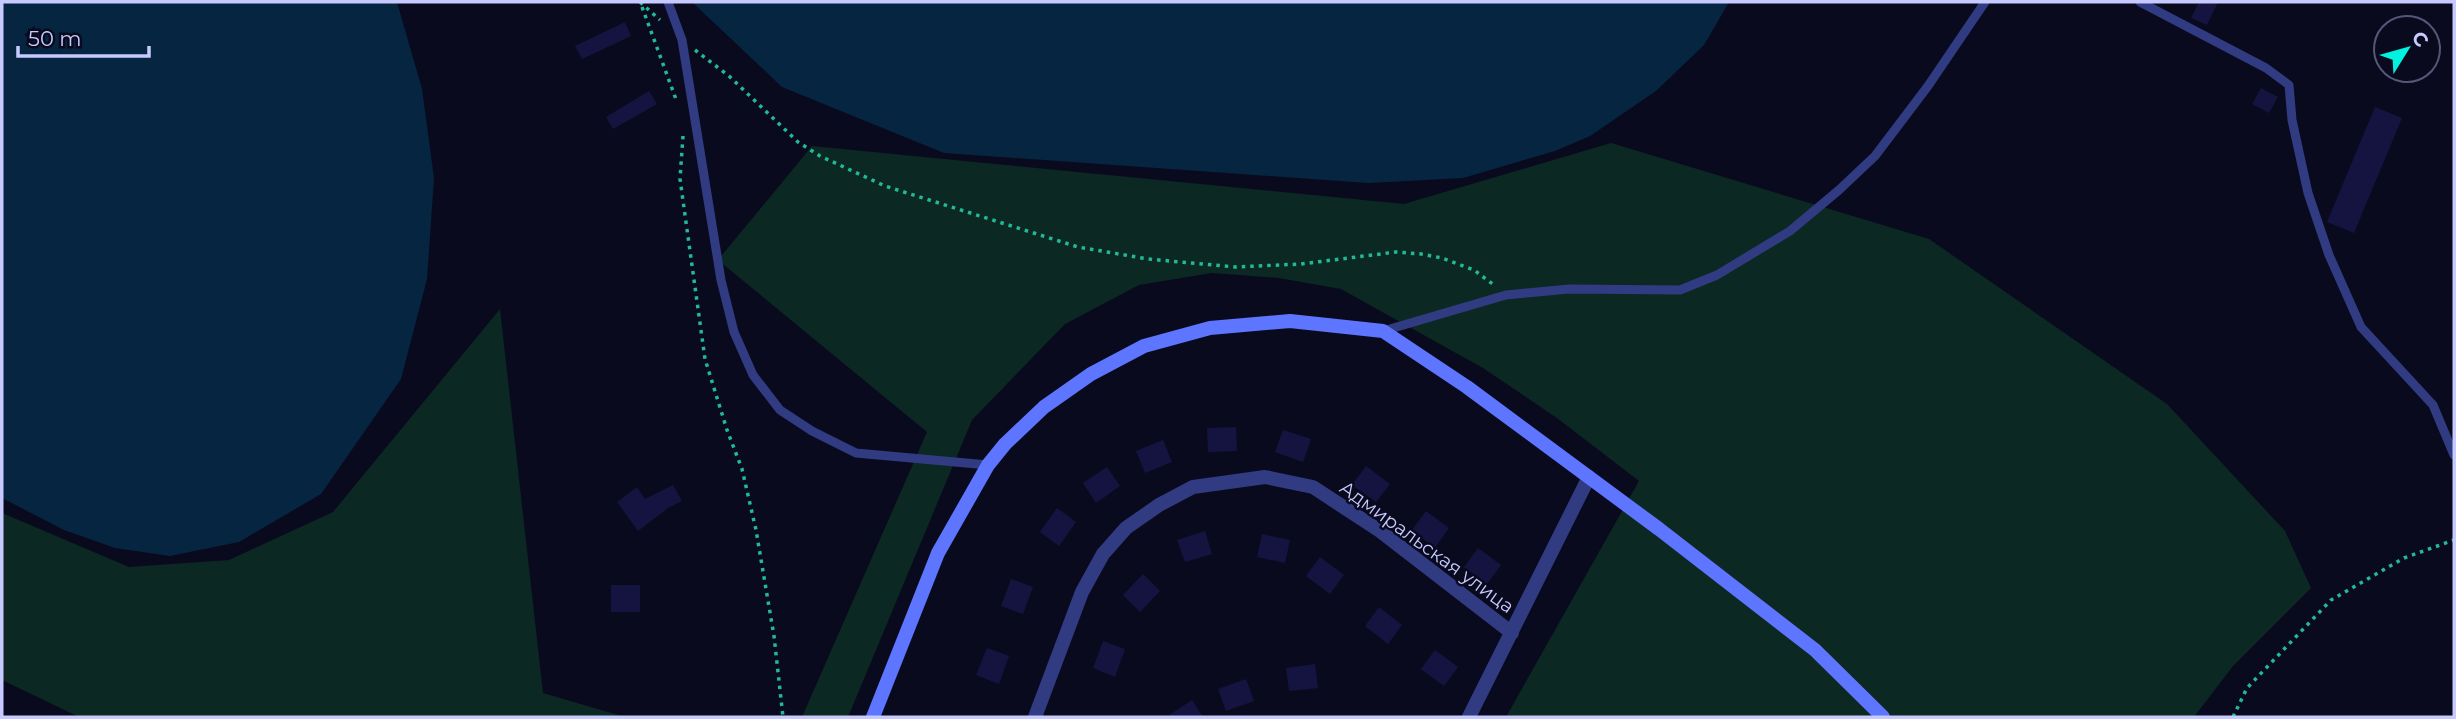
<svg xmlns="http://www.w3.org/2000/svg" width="2456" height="719" viewBox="0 0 2456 719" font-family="Montserrat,sans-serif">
<rect width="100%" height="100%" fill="#0a0a1e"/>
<path fill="#0c2823" d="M 1611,143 L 1929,239 L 2167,404 L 2285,531 L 2311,588 L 2233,666 L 2194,717 L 1506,717 L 1639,481 L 1557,418 L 1483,368 L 1341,289 L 1279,278 L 1212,273 L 1139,285 L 1065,324 L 972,420 L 848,717 L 802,717 L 927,432 L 718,260 L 812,146 L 1404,204 Z
M 500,309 L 543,693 L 625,717 L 79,717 L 2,680 L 2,513 L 129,567 L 229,560 L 333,512 Z"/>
<path fill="#062541" d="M 2,2 L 397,2 L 422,89 L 434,178 L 427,279 L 401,379 L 321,494 L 239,542 L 170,556 L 115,548 L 64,530 L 2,498 Z
M 692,2 L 1729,2 L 1704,45 L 1656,91 L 1590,136 L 1555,151 L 1463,178 L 1368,183 L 944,153 L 782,87 Z"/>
<path fill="#151441" d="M 2199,2 L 2218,2 L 2207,25 L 2191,18 Z
M 625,22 L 631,36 L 582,59 L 575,46 Z
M 2261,88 L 2278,97 L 2269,113 L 2252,104 Z
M 649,91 L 657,104 L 613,129 L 606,117 Z
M 2375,107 L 2402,118 L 2354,233 L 2327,222 Z
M 1236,427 L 1237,451 L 1208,452 L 1207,428 Z
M 1283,430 L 1311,439 L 1303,462 L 1275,452 Z
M 1163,440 L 1172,462 L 1145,473 L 1136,451 Z
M 1366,466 L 1390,484 L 1376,502 L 1352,485 Z
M 1107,467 L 1120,486 L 1096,503 L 1083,483 Z
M 673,485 L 682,501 L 668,508 L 638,531 L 617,502 L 637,487 L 645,499 Z
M 1057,508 L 1076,522 L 1059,546 L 1040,532 Z
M 1426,511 L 1449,528 L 1435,548 L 1412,530 Z
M 1205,531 L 1212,554 L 1185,562 L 1177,540 Z
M 1262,534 L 1290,540 L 1285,563 L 1257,557 Z
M 1478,548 L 1501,565 L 1487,584 L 1464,567 Z
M 1320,557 L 1344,575 L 1330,594 L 1306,576 Z
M 1143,574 L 1160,591 L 1140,612 L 1123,595 Z
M 1011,579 L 1033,587 L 1023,614 L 1001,606 Z
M 611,585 L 640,585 L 640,612 L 611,612 Z
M 1379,607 L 1402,625 L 1388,644 L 1365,626 Z
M 1103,641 L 1125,649 L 1115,677 L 1093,668 Z
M 987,648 L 1009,656 L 999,684 L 976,675 Z
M 1435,650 L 1458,667 L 1444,686 L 1421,669 Z
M 1315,664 L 1318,688 L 1289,691 L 1286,668 Z
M 1246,679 L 1254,701 L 1226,711 L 1218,689 Z
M 1192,700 L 1203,717 L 1166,717 Z"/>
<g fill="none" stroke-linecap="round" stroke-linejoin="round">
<path stroke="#21b996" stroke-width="3.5" stroke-dasharray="3.5 5" stroke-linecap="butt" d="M 640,2 L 660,20
M 642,7 L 677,102
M 695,50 L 729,76 L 798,142 L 820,156 L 885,186 L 1078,247 L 1148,259 L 1235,267 L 1301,264 L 1396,252 L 1421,254 L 1442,258 L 1474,270 L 1494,285
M 683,136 L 680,179 L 705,359 L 727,430 L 742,469 L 756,530 L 774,636 L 783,717
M 2233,717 L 2247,688 L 2331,600 L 2404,558 L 2454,540"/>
<path stroke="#303b82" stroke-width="9" d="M 668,2 L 682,40 L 721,280 L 734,332 L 753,375 L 780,410 L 812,431 L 856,453 L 988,465
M 2140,2 L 2266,68 L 2289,85 L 2292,120 L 2308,193 L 2329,255 L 2361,327 L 2433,405 L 2454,455
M 1383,331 L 1506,295 L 1569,289 L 1680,290 L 1717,275 L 1790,231 L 1839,190 L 1875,156 L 1928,86 L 1985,2"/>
<path stroke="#303b82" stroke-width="14" d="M 1035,717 L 1082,592 L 1103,554 L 1126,528 L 1159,505 L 1193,487 L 1265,477 L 1313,487 L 1380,531 L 1512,633
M 1469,717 L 1589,477"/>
<path stroke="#5e75ff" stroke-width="14" d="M 873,717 L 938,553 L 988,465 L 1005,444 L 1044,407 L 1091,374 L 1144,346 L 1210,328 L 1290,321 L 1383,331 L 1467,387 L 1659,529 L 1815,650 L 1883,717"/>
</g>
<g text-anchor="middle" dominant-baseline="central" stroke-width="5" stroke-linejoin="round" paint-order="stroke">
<g font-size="19" fill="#c7caff" stroke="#0a0a1e">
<text transform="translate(1427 547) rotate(36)">Адмиральская улица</text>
</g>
</g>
<rect width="2456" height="719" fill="none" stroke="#c7caff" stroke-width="7"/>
<g transform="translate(2407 49) rotate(53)"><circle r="33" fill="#0a0a1e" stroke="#565778" stroke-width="2"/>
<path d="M0-5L12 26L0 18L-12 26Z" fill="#00f2e0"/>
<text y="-10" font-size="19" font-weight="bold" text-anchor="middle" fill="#c7caff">С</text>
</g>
<path d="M18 46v10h131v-10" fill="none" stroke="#c7caff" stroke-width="3.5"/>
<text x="28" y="46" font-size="21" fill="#c7caff" stroke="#0a0a1e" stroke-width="5" paint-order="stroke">50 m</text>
</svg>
